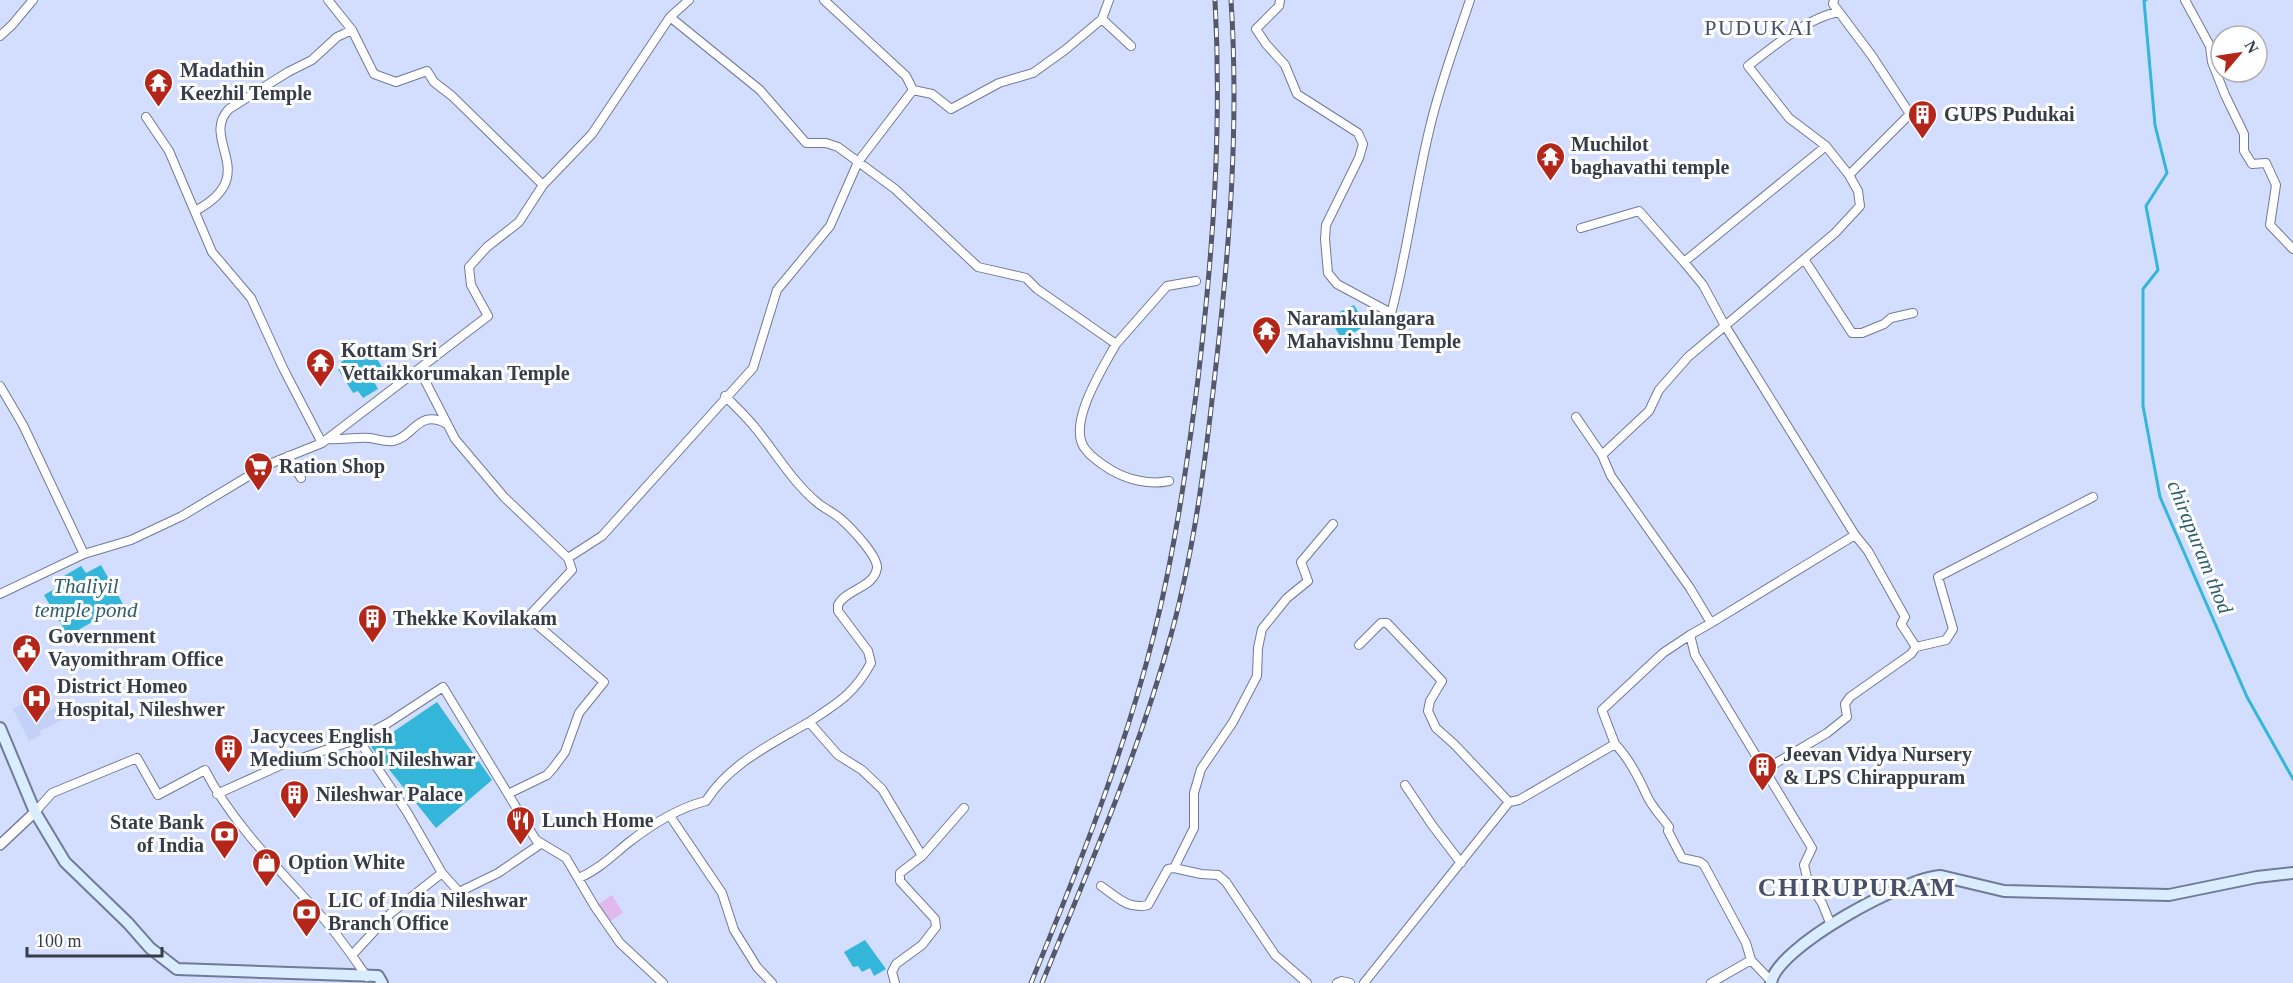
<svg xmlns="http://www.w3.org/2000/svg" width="2293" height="983" viewBox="0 0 2293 983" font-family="'Times New Roman',serif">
<rect width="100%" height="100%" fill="#d3deff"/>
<path fill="#c3d1f7" d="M 28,701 L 36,717 L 61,705 L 67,717 L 40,731 L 41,735 L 29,741 L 13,709 Z"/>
<path fill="#e1b9ed" d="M 612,895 L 623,913 L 603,926 L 592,909 Z"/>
<path fill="#34b6db" d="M 1354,305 L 1366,325 L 1342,340 L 1329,317 Z
M 359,350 L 362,355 L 365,354 L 367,356 L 373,352 L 382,367 L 373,373 L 376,377 L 373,380 L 378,389 L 363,398 L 358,391 L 353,393 L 338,369 L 343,366 L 341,362 Z
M 101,565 L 123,604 L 68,636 L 44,595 L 67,582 L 64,576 L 81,566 L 86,573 Z
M 437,702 L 492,780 L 436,828 L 371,747 Z
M 865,940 L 886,969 L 874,976 L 870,968 L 862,972 L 858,966 L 853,967 L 844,952 Z"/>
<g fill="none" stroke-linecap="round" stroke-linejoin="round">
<path stroke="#34b6db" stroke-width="3" d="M 2146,0 L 2144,1 L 2155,125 L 2167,173 L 2146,206 L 2158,270 L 2143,289 L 2143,406 L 2160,497 L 2247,697 L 2293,779"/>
<defs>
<path id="minor" d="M 328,0 L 352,30 L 374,74 L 396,82 L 427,71 L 434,82 L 452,96 L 543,185
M 824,0 L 906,76 L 913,90
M 1280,0 L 1279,6 L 1256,29 L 1266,44 L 1285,65 L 1297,94 L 1358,133 L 1363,144 L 1359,158 L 1326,225 L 1325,239 L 1328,273 L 1337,284 L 1391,313
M 2185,0 L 2210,46 L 2212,62 L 2225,95 L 2244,134 L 2244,151 L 2252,164 L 2266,163 L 2276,185 L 2270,225 L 2293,249
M 670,17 L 689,0
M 1102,19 L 1131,46
M 0,36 L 12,25 L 33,0
M 146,117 L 169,151 L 212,252 L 251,298 L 283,368 L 322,443
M 1826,146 L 1789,118 L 1748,66 C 1772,47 1809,17 1839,12
M 195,211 C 263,175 199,140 229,109 L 288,72 L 312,60 L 337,37 L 352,30
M 1581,228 L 1639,211 L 1684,262 L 1826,146 L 1849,175
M 1804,259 L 1852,333 L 1862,333 L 1884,324 L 1891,318 L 1913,313
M 1684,262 L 1703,285 L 1724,324 L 1855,535
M 1389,321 C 1407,257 1414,192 1430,127 C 1440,84 1456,42 1470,0
M 1116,344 C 1103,368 1065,426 1086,450 C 1092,458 1103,465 1111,470 C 1128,480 1150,485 1169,481
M 419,369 L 455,439 L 504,497 L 568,558 L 572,570 L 528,617 L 604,682 L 579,713 L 565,752 L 554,767 L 547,775 L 512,792 L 509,795
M 0,386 L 23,425 L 84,554
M 725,396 C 736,407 748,418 757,430 C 777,455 794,484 819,504 C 827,510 836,514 842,520 C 851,528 878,556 877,568 C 874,588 846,589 838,605 L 838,611 L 868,651 L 871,663 C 854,694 838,703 809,722
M 1576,417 L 1602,455
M 327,439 C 342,440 355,437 370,438 C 377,439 386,442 393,441 C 414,437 418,408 447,424
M 288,456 L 301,478
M 568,558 L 602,536 L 753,368 L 777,290 L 830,226 L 858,162 L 913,90 L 932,94 L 951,109 L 999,83 L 1033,73 L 1065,50 L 1102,19 L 1109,0
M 0,594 L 84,554 L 131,540 L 182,516 L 267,465 L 322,443 L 488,316 L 471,285 L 469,267 L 487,247 L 519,222 L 543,185 L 592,134 L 670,17 L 760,90 L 806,143 L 826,143 L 838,147 L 895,189 L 978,267 L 1026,278 L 1037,289 L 1116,344 L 1167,286 L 1196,281
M 1711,623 L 1855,535 L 1868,551 L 1905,617 L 1901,624 L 1916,647 L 1911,654 L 1850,697 L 1845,704 L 1847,717 L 1827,733 L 1764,770
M 1359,645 L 1381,623 L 1387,623 L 1442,681 L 1430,701 L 1428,711 L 1436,728 L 1454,744 L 1509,802 L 1519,800 L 1615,744 C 1629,758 1639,778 1647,796 C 1652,807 1662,817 1669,827 L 1668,831 L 1682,858 L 1700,862 L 1704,865 L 1746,943 L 1751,960
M 1916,647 L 1946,640 L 1953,629 L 1938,577 L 2093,497
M 358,739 L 407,812 L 442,873
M 1615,744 L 1602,710 L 1663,653 L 1690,635
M 1405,785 L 1432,825 L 1461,863
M 217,794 L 281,765 L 358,739 L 388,723 L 443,687 L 536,840 L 566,858 L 595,907 L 620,943 L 663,983
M 35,812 L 52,793 L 137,758 L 158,795 L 205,770 C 233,825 282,872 323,918 C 339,936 353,957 367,977
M 670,816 L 722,893 L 734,930 L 757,967 L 772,983
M 922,856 L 964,808
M 1174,868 L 1194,828 L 1194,793 L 1201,769 L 1233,722 L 1257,676 L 1258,648 L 1262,629 L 1287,598 L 1308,581 L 1301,562 L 1333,524
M 579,878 C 598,870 612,856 628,843 C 651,825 677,808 706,801 C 730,763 772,744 809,722 L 838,755 L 862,770 L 882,789 L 922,856 L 900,873 L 900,881 L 935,919 L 936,927 L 922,945 L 896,964 L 892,972 L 895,983
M 1101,886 C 1117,897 1128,910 1148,905 L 1168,869 L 1174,868 L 1201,874 L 1218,875 L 1226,882 L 1275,955 L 1307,983
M 1831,925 L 1822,903 L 1808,882 L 1804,865 L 1812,848 L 1695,655 L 1690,635 L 1711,623 L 1690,588 L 1611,476 L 1602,455 L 1649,411 L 1659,390 L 1688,357 L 1835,233 L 1860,206 L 1858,191 L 1849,175 L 1910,114 L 1872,56 L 1833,4 L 1834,0
M 352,955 L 391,913 L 442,873 L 459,892 L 498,873 L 539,845 L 536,840
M 1337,983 L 1342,981 L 1350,983
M 1364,983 L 1509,802
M 1711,983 L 1751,960 L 1771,981"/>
<path id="tertiary" d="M 0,845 L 35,812"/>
<path id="secondary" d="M 0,728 L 35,812 L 65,862 L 128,923 L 150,948 L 177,969 L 378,976 L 382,983
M 1771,983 C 1776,947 1906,877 1941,876 L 2004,891 L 2169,895 L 2257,877 L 2293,873"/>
</defs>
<use href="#minor" stroke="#707a97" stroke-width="10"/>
<use href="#tertiary" stroke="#707a97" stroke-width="12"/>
<use href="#secondary" stroke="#707a97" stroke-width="14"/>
<use href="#minor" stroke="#fff" stroke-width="8"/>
<use href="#tertiary" stroke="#fff" stroke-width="9"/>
<use href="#secondary" stroke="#daedfe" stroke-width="10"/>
<defs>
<path id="rail" d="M 1031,983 C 1078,869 1124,754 1154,634 C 1175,550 1187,465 1198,379 C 1213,252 1222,128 1215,0
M 1042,983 C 1089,868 1138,755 1171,635 C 1195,547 1206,456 1216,365 C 1230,243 1239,122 1231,0"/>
</defs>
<use href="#rail" stroke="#53596a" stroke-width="5"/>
<use href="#rail" stroke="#fff" stroke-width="3" stroke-dasharray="9" stroke-linecap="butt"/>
</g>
<defs>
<symbol id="temple-pin" viewBox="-11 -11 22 30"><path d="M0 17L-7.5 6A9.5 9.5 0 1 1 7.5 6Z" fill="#b42619" stroke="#fff"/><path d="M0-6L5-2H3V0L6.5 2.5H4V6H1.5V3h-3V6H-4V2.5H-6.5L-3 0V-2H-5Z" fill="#fff"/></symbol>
<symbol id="building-pin" viewBox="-11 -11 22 30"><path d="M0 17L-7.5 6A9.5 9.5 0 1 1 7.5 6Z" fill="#b42619" stroke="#fff"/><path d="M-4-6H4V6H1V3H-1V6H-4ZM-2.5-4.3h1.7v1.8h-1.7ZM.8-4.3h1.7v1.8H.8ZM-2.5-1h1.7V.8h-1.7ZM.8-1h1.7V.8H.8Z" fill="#fff"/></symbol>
<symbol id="supermarket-pin" viewBox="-11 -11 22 30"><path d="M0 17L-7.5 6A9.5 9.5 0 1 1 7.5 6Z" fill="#b42619" stroke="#fff"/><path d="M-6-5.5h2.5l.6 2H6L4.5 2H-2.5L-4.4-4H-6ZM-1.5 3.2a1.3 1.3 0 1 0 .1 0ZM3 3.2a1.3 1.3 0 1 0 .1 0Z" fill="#fff"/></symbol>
<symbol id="civic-pin" viewBox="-11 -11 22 30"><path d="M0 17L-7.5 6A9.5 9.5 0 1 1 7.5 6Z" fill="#b42619" stroke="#fff"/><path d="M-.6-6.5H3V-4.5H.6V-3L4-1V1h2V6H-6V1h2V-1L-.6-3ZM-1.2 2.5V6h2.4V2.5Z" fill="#fff"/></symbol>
<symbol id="hospital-pin" viewBox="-11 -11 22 30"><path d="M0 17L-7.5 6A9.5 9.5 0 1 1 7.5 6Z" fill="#b42619" stroke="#fff"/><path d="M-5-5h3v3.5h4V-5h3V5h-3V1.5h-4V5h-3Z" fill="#fff"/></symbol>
<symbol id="restaurant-pin" viewBox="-11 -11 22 30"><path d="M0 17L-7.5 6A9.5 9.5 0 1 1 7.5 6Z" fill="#b42619" stroke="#fff"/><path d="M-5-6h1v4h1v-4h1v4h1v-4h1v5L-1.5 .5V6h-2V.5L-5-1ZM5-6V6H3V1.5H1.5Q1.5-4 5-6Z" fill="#fff"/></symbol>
<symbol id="bank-pin" viewBox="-11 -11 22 30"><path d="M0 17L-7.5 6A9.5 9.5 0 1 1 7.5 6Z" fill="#b42619" stroke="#fff"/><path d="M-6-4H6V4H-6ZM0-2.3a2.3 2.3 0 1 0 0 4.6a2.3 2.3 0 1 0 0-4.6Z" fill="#fff"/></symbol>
<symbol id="shop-pin" viewBox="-11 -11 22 30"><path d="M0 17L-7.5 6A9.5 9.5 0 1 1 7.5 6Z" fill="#b42619" stroke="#fff"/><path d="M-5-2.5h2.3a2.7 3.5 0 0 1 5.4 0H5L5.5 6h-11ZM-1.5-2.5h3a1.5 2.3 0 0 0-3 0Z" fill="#fff"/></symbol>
</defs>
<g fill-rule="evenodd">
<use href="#temple-pin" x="142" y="66" width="33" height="45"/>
<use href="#building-pin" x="1906" y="98" width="33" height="45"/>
<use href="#temple-pin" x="1534" y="140" width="33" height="45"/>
<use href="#temple-pin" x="1250" y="314" width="33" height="45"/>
<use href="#temple-pin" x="304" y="346" width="33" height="45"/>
<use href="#supermarket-pin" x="242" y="450" width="33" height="45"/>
<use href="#building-pin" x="356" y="602" width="33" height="45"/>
<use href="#civic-pin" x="10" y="632" width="33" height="45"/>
<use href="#hospital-pin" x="20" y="682" width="33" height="45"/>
<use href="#building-pin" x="212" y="732" width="33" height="45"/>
<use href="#building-pin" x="1746" y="750" width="33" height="45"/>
<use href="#building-pin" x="278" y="778" width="33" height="45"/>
<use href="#restaurant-pin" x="504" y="804" width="33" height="45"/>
<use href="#bank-pin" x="208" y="818" width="33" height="45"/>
<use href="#shop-pin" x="250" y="846" width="33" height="45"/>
<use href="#bank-pin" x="290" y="896" width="33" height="45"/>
</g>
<g text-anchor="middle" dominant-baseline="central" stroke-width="6" stroke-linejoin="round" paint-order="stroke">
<g font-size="20" font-weight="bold" fill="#373c49" stroke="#fff" text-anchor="start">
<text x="180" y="70">Madathin<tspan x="180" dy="23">Keezhil Temple</tspan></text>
<text x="1944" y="114">GUPS Pudukai</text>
<text x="1571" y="144">Muchilot<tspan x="1571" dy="23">baghavathi temple</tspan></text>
<text x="1287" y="318">Naramkulangara<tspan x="1287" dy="23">Mahavishnu Temple</tspan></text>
<text x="341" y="350">Kottam Sri<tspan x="341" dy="23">Vettaikkorumakan Temple</tspan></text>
<text x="279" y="466">Ration Shop</text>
<text x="393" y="618">Thekke Kovilakam</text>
<text x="48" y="636">Government<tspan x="48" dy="23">Vayomithram Office</tspan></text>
<text x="57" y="686">District Homeo<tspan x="57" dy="23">Hospital, Nileshwer</tspan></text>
<text x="250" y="736">Jacycees English<tspan x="250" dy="23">Medium School Nileshwar</tspan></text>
<text x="1783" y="754">Jeevan Vidya Nursery<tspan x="1783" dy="23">&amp; LPS Chirappuram</tspan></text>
<text x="316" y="794">Nileshwar Palace</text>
<text x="542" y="820">Lunch Home</text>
<text x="204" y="822" text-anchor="end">State Bank<tspan x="204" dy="23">of India</tspan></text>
<text x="288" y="862">Option White</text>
<text x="328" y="900">LIC of India Nileshwar<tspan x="328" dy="23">Branch Office</tspan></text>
</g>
<g font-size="21" font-style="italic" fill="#2c5e6e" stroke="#fff">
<text transform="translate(2200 547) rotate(68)">chirapuram thod</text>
<text x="86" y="586">Thaliyil<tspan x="86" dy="24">temple pond</tspan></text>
</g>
<g font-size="22" letter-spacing="1.5" fill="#47506b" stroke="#fff">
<text x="1759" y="27">PUDUKAI</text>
</g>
<g font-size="26" font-weight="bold" letter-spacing="1.5" fill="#47506b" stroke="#fff">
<text x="1857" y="887">CHIRUPURAM</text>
</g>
</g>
<g transform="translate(2239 54) rotate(61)"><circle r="28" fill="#ffffff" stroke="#afb1b6" stroke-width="1.5"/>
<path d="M0-4.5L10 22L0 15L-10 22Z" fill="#b42619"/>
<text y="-9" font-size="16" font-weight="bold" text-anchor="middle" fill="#373c49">N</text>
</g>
<path d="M27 947v9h135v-9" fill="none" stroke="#373c49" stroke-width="3"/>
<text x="36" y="947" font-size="18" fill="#373c49" stroke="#ffffff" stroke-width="4.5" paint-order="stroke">100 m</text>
</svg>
